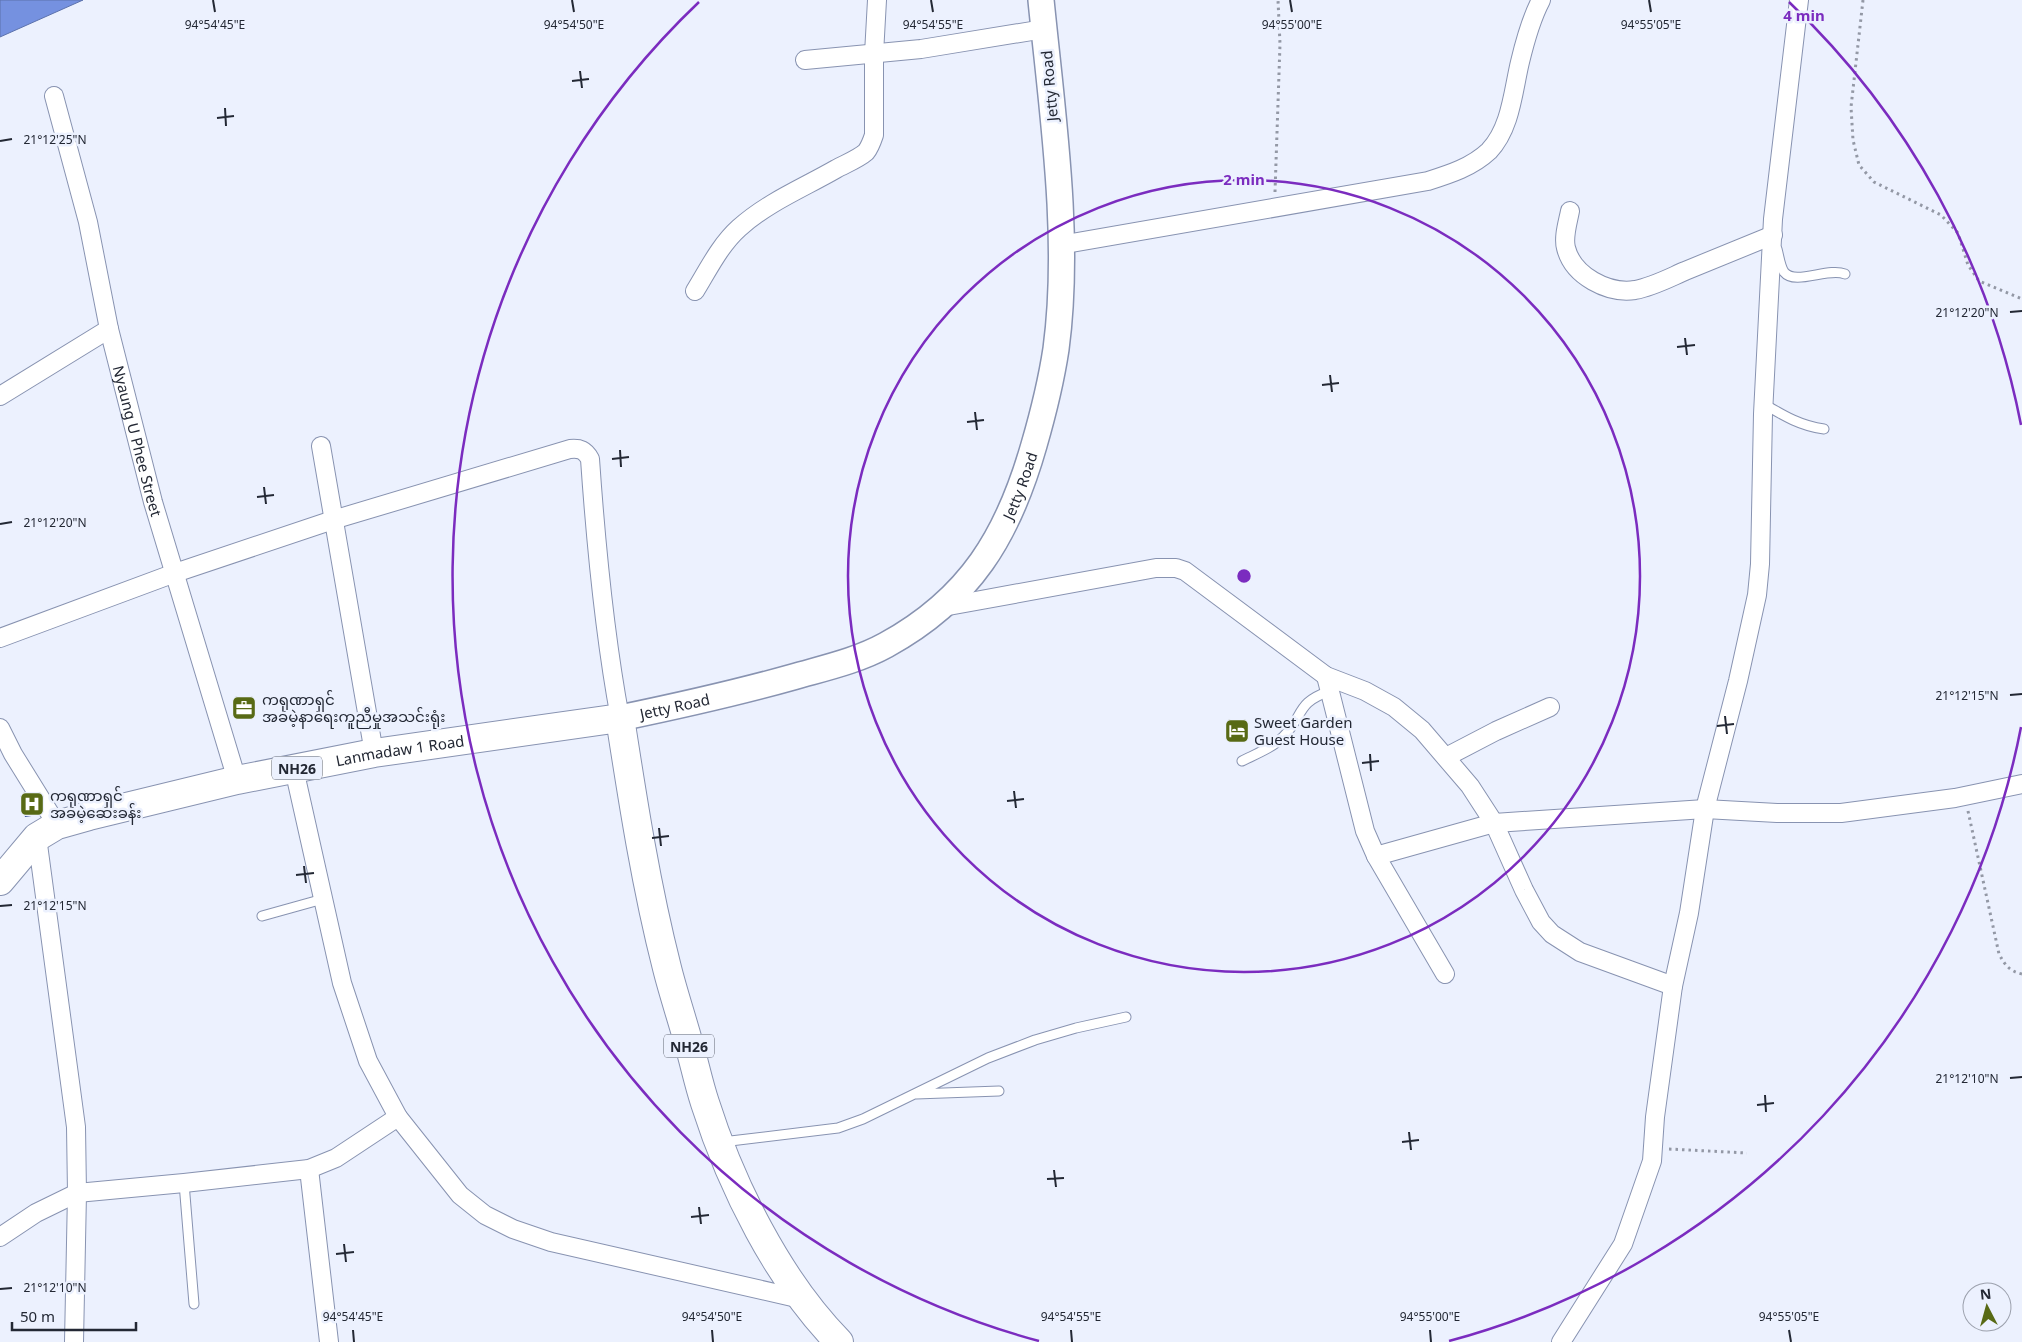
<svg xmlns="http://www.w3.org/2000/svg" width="2022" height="1342" viewBox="0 0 2022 1342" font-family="'Noto Sans','Noto Sans Myanmar',sans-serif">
<rect width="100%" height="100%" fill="#ecf1fe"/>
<path fill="#7591e0" stroke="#5c72ac" d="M 0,0 L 83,0 L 0,37 Z"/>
<path fill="#3a519a" d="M 250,699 L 253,713 L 238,717 L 234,703 Z
M 26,794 L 38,815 L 25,817 L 20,796 Z"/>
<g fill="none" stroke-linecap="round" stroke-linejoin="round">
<defs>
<path id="lane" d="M 1777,249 C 1779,256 1780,266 1784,272 C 1795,286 1828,267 1845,274
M 1764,404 C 1784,416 1801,426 1824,429
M 1242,761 C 1256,754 1272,748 1283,737 C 1305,715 1295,703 1330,691
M 262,916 L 323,899
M 916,1094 L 999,1091
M 722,1142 L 838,1128 L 863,1119 L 988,1058 L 1035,1040 L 1076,1028 L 1126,1017
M 184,1183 L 194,1304"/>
<g id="street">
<path d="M 805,60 L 921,49 L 1044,29"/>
<path id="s1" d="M 54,96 L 88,222 L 109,329 L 153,502 L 237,780"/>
<path d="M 1570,211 C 1568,222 1563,237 1566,248 C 1573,276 1608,294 1635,290 C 1652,287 1669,278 1685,271 C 1714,259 1743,247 1773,235"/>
<path d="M 1060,245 L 1428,181 C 1450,174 1472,167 1489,151 C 1511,128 1513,91 1520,62 C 1525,41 1531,19 1541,0"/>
<path d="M 695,291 C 708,270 720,245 739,228 C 768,202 803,188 836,169 C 845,164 858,159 866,152 C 870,147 872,141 874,135 L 874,54 L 877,0"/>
<path d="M 0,396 L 109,329"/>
<path d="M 321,446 L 374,753"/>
<path d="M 943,607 L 1156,568 L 1176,568 L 1185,571 L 1326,676 L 1365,691 L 1394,707 L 1422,730 L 1470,786 L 1494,823 L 1524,890 L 1541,922 L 1552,934 L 1580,952 L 1673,986"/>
<path d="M 0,638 L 175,573 L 333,520 L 570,449 C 580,448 585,450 590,459 C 596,546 604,632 620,718"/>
<path d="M 1326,676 L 1365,831 L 1376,856 L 1445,974"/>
<path d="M 0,728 L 13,754 L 57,825"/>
<path d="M 1446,757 L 1496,731 L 1550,707"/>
<path d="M 294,769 L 342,983 L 368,1061 L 398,1117 L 460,1195 L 485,1215 L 513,1229 L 551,1242 L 801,1299"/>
<path d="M 37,837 L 76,1127 L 77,1193 L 74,1342"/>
<path d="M 1376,856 L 1494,823 L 1705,809 L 1777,813 L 1841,813 L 1955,798 L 2022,784"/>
<path d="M 309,1169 L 329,1342"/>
<path d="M 0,1237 L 36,1213 L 77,1193 L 184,1183 L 309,1169 L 336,1158 L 398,1117"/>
<path d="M 1561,1342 L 1623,1244 L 1652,1161 L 1655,1117 L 1673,986 L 1689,913 L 1705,809 L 1738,681 L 1757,595 L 1760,564 L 1763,414 L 1773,219 L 1799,0"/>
</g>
<g id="secondary">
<path id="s2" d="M 620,718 C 678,706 736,693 793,677 C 824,668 857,661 886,645 C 970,599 1008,536 1034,445 C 1043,414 1051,382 1056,349 C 1071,238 1052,111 1041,0"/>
</g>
<g id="highway">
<path id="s3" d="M 0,881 L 37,837 L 57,825 L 89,816 L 237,780 L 374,753 L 620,718 C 633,802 646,886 667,968 C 673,992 681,1016 688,1041 C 694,1061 698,1082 705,1103 C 731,1185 778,1280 839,1342"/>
</g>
</defs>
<use href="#lane" stroke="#8893b1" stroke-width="11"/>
<use href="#street" stroke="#8893b1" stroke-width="20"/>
<use href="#secondary" stroke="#8893b1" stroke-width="28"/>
<use href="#highway" stroke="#8893b1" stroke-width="30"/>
<path stroke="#9398a5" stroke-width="3" stroke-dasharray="2.5 4" stroke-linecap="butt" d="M 1863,0 L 1851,107 L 1853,140 L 1859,165 L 1874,182 L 1941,215 L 1958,233 L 1968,265 L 1979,281 L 2022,299
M 1275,192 L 1280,44 L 1278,0
M 1968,811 L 1999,954 C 2005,965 2009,971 2022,974
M 1669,1149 L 1747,1153"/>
<use href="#lane" stroke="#fff" stroke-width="9"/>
<use href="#street" stroke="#fff" stroke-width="18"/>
<use href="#secondary" stroke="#fff" stroke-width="25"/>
<use href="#highway" stroke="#fff" stroke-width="28"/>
</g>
<path fill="none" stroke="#232834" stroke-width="2" d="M 213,0 L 215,12M 572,0 L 574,12M 931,0 L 933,12M 1290,0 L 1292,12M 1649,0 L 1651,12M 580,71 L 582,88M 572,81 L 589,79M 225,108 L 226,126M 217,118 L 234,116M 0,141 L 12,139M 2010,312 L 2022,311M 1685,338 L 1687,355M 1677,347 L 1695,345M 1330,375 L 1332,392M 1322,385 L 1339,383M 975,412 L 977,430M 967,422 L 984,420M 620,450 L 621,467M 612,459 L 629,457M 264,487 L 266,504M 257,497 L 274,495M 0,524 L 12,522M 2010,695 L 2022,694M 1725,716 L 1727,734M 1717,726 L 1734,724M 1370,754 L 1371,771M 1362,763 L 1379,761M 1014,791 L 1016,808M 1007,801 L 1024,799M 659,828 L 661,846M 652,838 L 669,836M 304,866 L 306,883M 296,875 L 314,873M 0,906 L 12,905M 2010,1078 L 2022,1077M 1765,1095 L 1766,1112M 1757,1105 L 1774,1103M 1409,1132 L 1411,1150M 1402,1142 L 1419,1140M 1054,1170 L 1056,1187M 1047,1179 L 1064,1178M 699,1207 L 701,1224M 691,1217 L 709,1215M 344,1244 L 346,1262M 336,1254 L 354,1252M 0,1289 L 12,1288M 353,1330 L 354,1342M 712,1330 L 713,1342M 1071,1330 L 1072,1342M 1430,1330 L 1431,1342M 1789,1330 L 1791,1342"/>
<g fill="none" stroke="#7b2cbf" stroke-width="2.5">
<circle cx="1244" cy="576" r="396"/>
<path d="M2021 727A792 792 0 0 1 1449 1341M1039 1341A792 792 0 0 1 699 2M1789 2A792 792 0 0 1 2021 425"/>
</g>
<defs>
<symbol id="office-square" viewBox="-11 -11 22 22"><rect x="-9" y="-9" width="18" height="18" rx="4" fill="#586a15" stroke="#ecf1fe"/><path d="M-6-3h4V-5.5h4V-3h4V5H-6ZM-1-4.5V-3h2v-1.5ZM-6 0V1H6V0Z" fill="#fff"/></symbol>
<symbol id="hotel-square" viewBox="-11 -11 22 22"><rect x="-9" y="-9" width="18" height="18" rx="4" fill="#586a15" stroke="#ecf1fe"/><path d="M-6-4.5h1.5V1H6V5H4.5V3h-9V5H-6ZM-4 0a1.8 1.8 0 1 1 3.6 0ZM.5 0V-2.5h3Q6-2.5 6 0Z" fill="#fff"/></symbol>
<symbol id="hospital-square" viewBox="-11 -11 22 22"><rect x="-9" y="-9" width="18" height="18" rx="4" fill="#586a15" stroke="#ecf1fe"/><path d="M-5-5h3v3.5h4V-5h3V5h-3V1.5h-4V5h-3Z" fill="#fff"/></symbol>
</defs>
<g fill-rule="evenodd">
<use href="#office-square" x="230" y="694" width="28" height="28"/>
<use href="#hotel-square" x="1223" y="717" width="28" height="28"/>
<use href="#hospital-square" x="18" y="790" width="28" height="28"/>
</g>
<g text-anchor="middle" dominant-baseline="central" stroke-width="5" stroke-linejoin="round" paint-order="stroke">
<g fill="#ecf1fe" stroke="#5f6471" stroke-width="1">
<rect x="272" y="756.5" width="50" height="23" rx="4"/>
<rect x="664" y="1034.5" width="50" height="23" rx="4"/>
</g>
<g font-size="14" font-weight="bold" fill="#232834">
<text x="297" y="768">NH26</text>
<text x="689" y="1046">NH26</text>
</g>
<g font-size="15" fill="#232834" stroke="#ecf1fe">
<text transform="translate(1049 86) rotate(-95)">Jetty Road</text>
<text stroke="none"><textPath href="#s1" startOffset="355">Nyaung U Phee Street</textPath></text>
<text stroke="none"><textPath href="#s2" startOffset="490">Jetty Road</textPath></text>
<text stroke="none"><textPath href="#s2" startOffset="56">Jetty Road</textPath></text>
<text stroke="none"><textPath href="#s3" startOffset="432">Lanmadaw 1 Road</textPath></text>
</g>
<g font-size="15" fill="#232834" stroke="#ecf1fe" text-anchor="start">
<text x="262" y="699">ကရုဏာရှင်<tspan x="262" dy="17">အခမဲ့နာရေးကူညီမှုအသင်းရုံး</tspan></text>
<text x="1254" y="722">Sweet Garden<tspan x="1254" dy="17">Guest House</tspan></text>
<text x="50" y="795">ကရုဏာရှင်<tspan x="50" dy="17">အခမဲ့ဆေးခန်း</tspan></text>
</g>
</g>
<g font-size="12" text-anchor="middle" fill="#232834" stroke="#ecf1fe" stroke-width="5" stroke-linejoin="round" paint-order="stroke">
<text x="215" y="29">94°54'45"E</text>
<text x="574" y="29">94°54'50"E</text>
<text x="933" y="29">94°54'55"E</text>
<text x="1292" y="29">94°55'00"E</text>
<text x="1651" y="29">94°55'05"E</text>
<text x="55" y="144">21°12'25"N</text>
<text x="1967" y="317">21°12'20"N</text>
<text x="55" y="527">21°12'20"N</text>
<text x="1967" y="700">21°12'15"N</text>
<text x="55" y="910">21°12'15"N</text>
<text x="1967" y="1083">21°12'10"N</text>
<text x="55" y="1292">21°12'10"N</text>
<text x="353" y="1321">94°54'45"E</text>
<text x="712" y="1321">94°54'50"E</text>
<text x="1071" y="1321">94°54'55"E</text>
<text x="1430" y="1321">94°55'00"E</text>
<text x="1789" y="1321">94°55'05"E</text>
</g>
<circle cx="1244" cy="576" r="8" fill="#7b2cbf" stroke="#ecf1fe" stroke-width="2.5"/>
<g font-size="15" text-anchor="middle" font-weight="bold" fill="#7b2cbf" stroke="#ecf1fe" stroke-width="5" stroke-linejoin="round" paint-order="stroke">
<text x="1804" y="21">4 min</text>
<text x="1244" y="185">2 min</text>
</g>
<g transform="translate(1987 1307) rotate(354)"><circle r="24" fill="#ecf1fe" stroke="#9ca1ad"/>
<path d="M0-4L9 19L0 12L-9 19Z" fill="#586a15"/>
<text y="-8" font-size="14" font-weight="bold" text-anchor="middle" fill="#232834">N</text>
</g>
<path d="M12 1322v8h124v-8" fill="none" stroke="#232834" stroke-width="2.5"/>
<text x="20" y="1322" font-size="15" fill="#232834" stroke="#ecf1fe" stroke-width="4" paint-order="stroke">50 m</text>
</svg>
